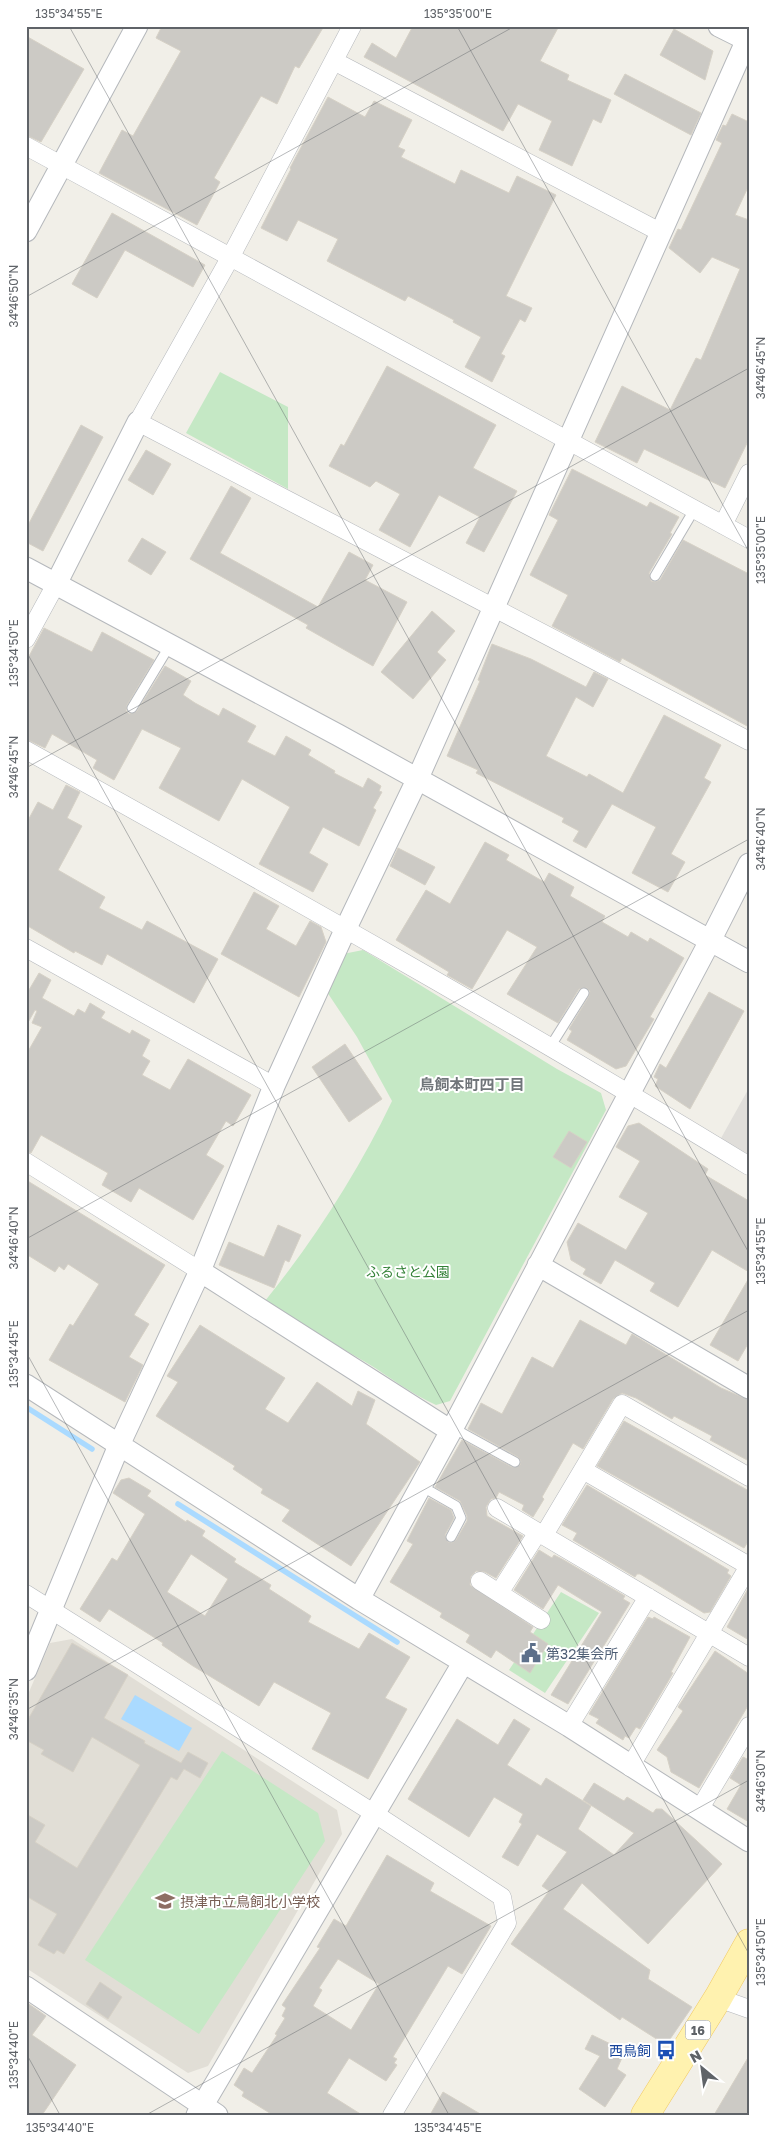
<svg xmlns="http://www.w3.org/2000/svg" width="775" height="2141" viewBox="0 0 775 2141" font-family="'Golos Text','Noto Sans JP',sans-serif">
<rect width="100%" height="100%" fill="#f1efe8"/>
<path fill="#e0deda" d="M 749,1088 L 749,1156 L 720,1140 Z"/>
<path fill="#e1ded6" d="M 72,1639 L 337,1810 L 342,1834 L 208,2066 L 188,2073 L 26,1968 L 26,1699 L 50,1643 Z"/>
<path fill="#c5e8c5" d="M 220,372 L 288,407 L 288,489 L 186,433 Z
M 363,950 L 557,1069 L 601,1093 L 606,1110 L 450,1401 L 436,1405 C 411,1394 390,1377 367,1363 C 333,1343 298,1324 265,1301 C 315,1239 358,1172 392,1101 L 357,1037 L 327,992 L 343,954 Z
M 561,1592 L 599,1613 L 545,1693 L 509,1670 Z
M 222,1751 L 318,1813 L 325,1841 L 199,2034 L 85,1960 Z"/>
<path fill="#aadaff" d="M 135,1695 L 192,1728 L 179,1751 L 121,1719 Z"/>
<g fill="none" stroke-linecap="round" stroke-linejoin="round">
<path stroke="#aadaff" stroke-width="5.5" d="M 26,1407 L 92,1449
M 178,1504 L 397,1642"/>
</g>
<path fill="#cccac5" stroke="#d6d1c6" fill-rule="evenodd" d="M 162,26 L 324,26 L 299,68 L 295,66 L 277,104 L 261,96 L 214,178 L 220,182 L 197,225 L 99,173 L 122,130 L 133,136 L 181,51 L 156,38 Z
M 413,26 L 559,26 L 540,61 L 569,75 L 567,80 L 611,100 L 601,123 L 593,119 L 572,166 L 539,150 L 552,121 L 518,104 L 503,131 L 364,57 L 372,43 L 396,58 Z
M 674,29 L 713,51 L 705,80 L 660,55 Z
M 26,36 L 84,69 L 41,142 L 26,135 Z
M 625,74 L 701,113 L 691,135 L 614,94 Z
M 328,97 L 365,117 L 374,101 L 412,120 L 398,147 L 405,150 L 401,157 L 455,184 L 461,170 L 509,193 L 517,176 L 556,195 L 506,296 L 532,308 L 525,322 L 520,319 L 501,354 L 505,356 L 492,382 L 465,367 L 481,337 L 453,322 L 454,320 L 408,296 L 405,301 L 327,261 L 338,239 L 298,220 L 287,241 L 261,228 L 291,169 L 290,168 Z
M 732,114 L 749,122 L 749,185 L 735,215 L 749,220 L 749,439 L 725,488 L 644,449 L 637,463 L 595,442 L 622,386 L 670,410 L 696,358 L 701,360 L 740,269 L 712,257 L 700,273 L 669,248 L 678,229 L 681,230 L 722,143 L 716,140 L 723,125 L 726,126 Z
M 112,213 L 205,265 L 193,287 L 125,250 L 97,298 L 72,284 Z
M 387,366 L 496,425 L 473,468 L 517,491 L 484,552 L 466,543 L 480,517 L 439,495 L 410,547 L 379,530 L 400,494 L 376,481 L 370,487 L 329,466 L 341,444 L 344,446 Z
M 81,425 L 103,437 L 43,551 L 26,542 L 26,529 Z
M 146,450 L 171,464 L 153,495 L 128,480 Z
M 572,469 L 647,507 L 650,502 L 679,517 L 670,533 L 672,534 L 649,573 L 651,581 L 655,582 L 660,580 L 683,540 L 749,574 L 749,727 L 622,658 L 620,662 L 552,626 L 568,595 L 530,575 L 558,520 L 549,515 Z
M 231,486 L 251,498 L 220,553 L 318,607 L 349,552 L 373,565 L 365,580 L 407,602 L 373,666 L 306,628 L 308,625 L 190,559 Z
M 142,538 L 166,552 L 151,575 L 128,561 Z
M 432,611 L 455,631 L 437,652 L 446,660 L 413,699 L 381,672 Z
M 44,628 L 92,652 L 102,632 L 154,660 L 127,705 L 126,711 L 129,714 L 137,711 L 165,666 L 191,681 L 183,695 L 195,703 L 219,716 L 223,708 L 256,726 L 247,742 L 275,756 L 286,736 L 311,750 L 308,755 L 335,771 L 334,773 L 363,788 L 368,778 L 381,786 L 379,791 L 382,792 L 373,808 L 376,810 L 359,846 L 323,827 L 309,853 L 328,864 L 313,892 L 259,864 L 290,807 L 242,779 L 219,821 L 159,788 L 181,748 L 142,729 L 114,780 L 93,768 L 97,760 L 52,734 L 45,748 L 26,739 L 26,662 Z
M 492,644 L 531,659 L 586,687 L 594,672 L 608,679 L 593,707 L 576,697 L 546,756 L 587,777 L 589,774 L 623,793 L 664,715 L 721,745 L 704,778 L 711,782 L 671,854 L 685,862 L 668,892 L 632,873 L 656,827 L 612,804 L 586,848 L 573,841 L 579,831 L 562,822 L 564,818 L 476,773 L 478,770 L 447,756 L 480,681 L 478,680 Z
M 66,785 L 80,792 L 67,818 L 82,826 L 58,870 L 105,897 L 99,908 L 142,930 L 147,921 L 218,959 L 194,1003 L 107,954 L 102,965 L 75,951 L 74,953 L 26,925 L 26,824 L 38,802 L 53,810 Z
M 485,842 L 509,855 L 506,860 L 544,882 L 549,873 L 574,887 L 570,896 L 605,916 L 602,922 L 628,937 L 631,932 L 648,942 L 650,938 L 684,958 L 650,1017 L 654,1019 L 626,1066 L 616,1069 L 567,1040 L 572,1031 L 569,1029 L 589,996 L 590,991 L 587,988 L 579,989 L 558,1023 L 507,994 L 537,947 L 507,930 L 472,989 L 447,975 L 449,972 L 396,940 L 426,890 L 450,904 Z
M 398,848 L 435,867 L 425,885 L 390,866 Z
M 254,892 L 279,906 L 266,929 L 296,946 L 310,921 L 321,927 L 326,942 L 299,997 L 221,954 Z
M 39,973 L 51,980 L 42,998 L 74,1016 L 78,1009 L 85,1013 L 90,1003 L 105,1012 L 101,1018 L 130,1034 L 132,1030 L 150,1040 L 142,1056 L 150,1061 L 142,1075 L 170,1090 L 188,1059 L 251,1095 L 233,1126 L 226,1121 L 206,1155 L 224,1166 L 193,1220 L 139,1188 L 131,1202 L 102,1185 L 108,1173 L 41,1135 L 31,1153 L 26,1151 L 26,1055 L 42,1027 L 32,1023 L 37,1011 L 35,1010 L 26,1026 L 26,988 L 29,990 Z
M 709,992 L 744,1011 L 690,1109 L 655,1086 L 658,1079 L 654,1077 L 660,1064 L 666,1068 Z
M 345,1044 L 382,1099 L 349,1122 L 312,1067 Z
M 639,1123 L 708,1169 L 705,1175 L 749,1201 L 749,1272 L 712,1250 L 678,1307 L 650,1291 L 655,1283 L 615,1260 L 601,1284 L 583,1274 L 586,1269 L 571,1260 L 567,1242 L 578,1223 L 626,1250 L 648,1213 L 619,1197 L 640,1161 L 616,1147 L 628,1126 Z
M 569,1131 L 587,1142 L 571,1168 L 553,1157 Z
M 26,1180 L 165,1265 L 134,1315 L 149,1324 L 129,1357 L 143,1365 L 125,1402 L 49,1360 L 70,1324 L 73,1326 L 99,1284 L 68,1264 L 64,1270 L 59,1266 L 55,1272 L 26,1254 Z
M 278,1225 L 301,1235 L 289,1262 L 285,1260 L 274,1288 L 219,1265 L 229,1242 L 264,1257 Z
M 749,1278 L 749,1342 L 738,1361 L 710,1345 Z
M 580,1320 L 626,1345 L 632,1334 L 721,1388 L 749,1400 L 749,1461 L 710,1440 L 712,1436 L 674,1416 L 672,1419 L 636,1398 L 622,1393 L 613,1399 L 583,1449 L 573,1443 L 542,1497 L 544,1499 L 533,1517 L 522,1510 L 524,1505 L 499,1492 L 496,1498 L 491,1499 L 486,1507 L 487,1516 L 523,1536 L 496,1578 L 485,1572 L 476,1571 L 471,1576 L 470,1585 L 533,1627 L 530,1632 L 548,1644 L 530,1673 L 496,1650 L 491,1658 L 466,1642 L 470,1635 L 440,1617 L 442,1613 L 390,1582 L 413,1544 L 407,1541 L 429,1498 L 451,1510 L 454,1518 L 445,1535 L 448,1542 L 452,1543 L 456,1540 L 467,1521 L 467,1516 L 460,1501 L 435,1487 L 462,1440 L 512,1467 L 520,1465 L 521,1461 L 518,1457 L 468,1429 L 481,1403 L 502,1414 L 532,1357 L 553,1368 Z
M 200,1325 L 285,1378 L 265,1409 L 288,1423 L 317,1382 L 352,1406 L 358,1391 L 375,1400 L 366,1424 L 420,1462 L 351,1566 L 282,1521 L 290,1510 L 261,1493 L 263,1489 L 233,1469 L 235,1466 L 156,1416 L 178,1382 L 167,1376 Z
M 624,1421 L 749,1491 L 749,1540 L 744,1548 L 597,1466 Z
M 129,1478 L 151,1491 L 147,1496 L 186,1522 L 187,1520 L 205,1531 L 202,1536 L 236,1559 L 234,1562 L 271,1585 L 269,1589 L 311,1616 L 308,1622 L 359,1649 L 369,1633 L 410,1657 L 385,1698 L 407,1709 L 368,1779 L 312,1749 L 331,1713 L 274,1682 L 259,1706 L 193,1666 L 162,1645 L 163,1643 L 109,1609 L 100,1622 L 80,1609 L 112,1558 L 117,1561 L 145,1514 L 113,1493 L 121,1480 ZM 191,1554 L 228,1579 L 205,1616 L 167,1592 Z
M 587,1485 L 729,1570 L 727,1573 L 731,1576 L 710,1612 L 704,1613 L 640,1574 L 637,1574 L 635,1577 L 573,1540 L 577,1533 L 562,1525 Z
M 539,1550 L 552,1558 L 554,1555 L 562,1559 L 625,1596 L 623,1599 L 630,1603 L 568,1704 L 551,1695 L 602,1612 L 558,1585 L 543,1609 L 514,1590 Z
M 749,1587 L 749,1640 L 727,1627 Z
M 648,1617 L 653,1619 L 654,1617 L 690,1637 L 671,1672 L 673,1673 L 640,1729 L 636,1727 L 629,1738 L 625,1736 L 623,1740 L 596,1723 L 599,1719 L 589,1714 Z
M 72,1643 L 128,1675 L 104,1718 L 145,1741 L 144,1743 L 181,1763 L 188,1752 L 208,1763 L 200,1778 L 184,1769 L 177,1780 L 171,1777 L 64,1954 L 57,1950 L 54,1954 L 38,1945 L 57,1914 L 26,1896 L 26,1814 L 45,1825 L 35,1842 L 77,1868 L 140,1765 L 92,1737 L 73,1772 L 41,1754 L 44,1750 L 26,1740 L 26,1723 Z
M 715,1651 L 749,1674 L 749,1704 L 699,1788 L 671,1772 L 667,1757 L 657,1750 L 683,1711 L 678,1707 Z
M 457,1719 L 498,1745 L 514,1719 L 530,1729 L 507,1765 L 541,1786 L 546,1778 L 591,1806 L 578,1829 L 614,1855 L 634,1833 L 583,1800 L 594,1783 L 624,1801 L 627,1797 L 653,1813 L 656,1809 L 662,1809 L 722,1864 L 648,1944 L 582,1883 L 563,1909 L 650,1970 L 648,1979 L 692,2007 L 666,2045 L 622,2017 L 620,2020 L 511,1944 L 549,1891 L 542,1886 L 567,1852 L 537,1834 L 518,1866 L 502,1857 L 522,1824 L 519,1822 L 523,1814 L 494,1797 L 469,1837 L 408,1799 Z
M 743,1757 L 749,1760 L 749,1822 L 727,1809 L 741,1785 L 730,1778 Z
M 387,1855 L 434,1883 L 430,1891 L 491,1926 L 462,1974 L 448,1966 L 393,2057 L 397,2059 L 394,2063 L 397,2065 L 386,2081 L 349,2058 L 327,2093 L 362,2115 L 273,2115 L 242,2096 L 244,2092 L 234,2085 L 244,2068 L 252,2073 L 277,2035 L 275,2034 L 285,2018 L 282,2016 L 286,2008 L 282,2005 L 320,1948 L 317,1947 L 334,1919 L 346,1926 ZM 338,1959 L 379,1984 L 351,2030 L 313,2006 L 322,1990 L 319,1988 Z
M 100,1982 L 122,1997 L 108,2019 L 86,2004 Z
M 26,2002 L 46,2016 L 32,2035 L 76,2065 L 42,2115 L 26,2115 Z
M 592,2035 L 625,2051 L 617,2069 L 626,2075 L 605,2107 L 579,2089 L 600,2056 L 585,2049 Z
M 749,2056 L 749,2115 L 714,2115 Z
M 443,2092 L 482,2115 L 430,2115 Z"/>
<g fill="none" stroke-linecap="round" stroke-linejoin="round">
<defs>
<path id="service" d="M 655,576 L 694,510
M 132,708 L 170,645
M 550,1047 L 584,993
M 453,1428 L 515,1462
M 421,1486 L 456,1506 L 461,1518 L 451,1537"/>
<path id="minor" d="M 352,26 L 230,258 L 138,422 L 749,741
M 334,61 L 660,232
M 26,146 L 749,539
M 723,525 L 749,473
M 26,639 L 56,584
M 26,750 C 269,885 512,1021 749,1166
M 26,948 L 274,1086
M 26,1162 L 200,1271
M 583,1470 L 749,1566
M 497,1508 L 749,1657
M 544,1535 L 622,1404 L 749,1477
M 480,1581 L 541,1620
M 499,1593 L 538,1532
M 26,1594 L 375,1814 L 502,1897 L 507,1923 L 392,2115
M 569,1726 L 648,1597
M 630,1767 L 749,1566
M 699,1810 L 749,1726
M 718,1998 L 749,2009"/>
<path id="tertiary" d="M 719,26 L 749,41
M 26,231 L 137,26
M 26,568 L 338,735 L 749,962
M 56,584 L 138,422
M 538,1265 L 749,1388
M 200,1271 L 451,1431
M 26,1385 L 359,1599 L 569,1726 L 749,1841
M 359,1599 L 451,1431 L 710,941 L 749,864
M 26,1670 L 120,1443 L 200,1271 L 274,1086 L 346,928 L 417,780 L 749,35
M 26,1987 L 217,2115
M 197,2115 L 463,1663"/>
<path id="primary" d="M 645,2115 L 718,1998 L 749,1943"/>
</defs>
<use href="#service" stroke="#b5b8bc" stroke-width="11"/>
<use href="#minor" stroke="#b5b8bc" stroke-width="19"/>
<use href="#tertiary" stroke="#b5b8bc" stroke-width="23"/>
<use href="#primary" stroke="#f2c960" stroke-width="29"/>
<use href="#service" stroke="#fff" stroke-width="9"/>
<use href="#minor" stroke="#fff" stroke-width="18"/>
<use href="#tertiary" stroke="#fff" stroke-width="21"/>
<use href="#primary" stroke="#fff2af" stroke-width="28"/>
</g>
<path fill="none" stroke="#5f6368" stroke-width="1" stroke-opacity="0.45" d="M 69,26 L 749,1253M 457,26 L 749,552M 26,297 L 515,26M 26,651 L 749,1954M 26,768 L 749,368M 26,1239 L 749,839M 26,1352 L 449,2115M 26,1710 L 749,1310M 26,2053 L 60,2115M 146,2115 L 749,1780"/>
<defs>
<symbol id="civic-bare" viewBox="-9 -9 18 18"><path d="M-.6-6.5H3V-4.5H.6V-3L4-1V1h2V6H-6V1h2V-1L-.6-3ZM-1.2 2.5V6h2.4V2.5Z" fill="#5c6f8a" stroke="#fff" stroke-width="2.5" paint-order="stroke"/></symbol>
<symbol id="school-bare" viewBox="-9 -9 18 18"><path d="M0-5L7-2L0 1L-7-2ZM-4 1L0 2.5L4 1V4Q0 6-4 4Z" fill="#8d6e63" stroke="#fff" stroke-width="2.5" paint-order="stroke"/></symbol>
<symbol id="bus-bare" viewBox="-9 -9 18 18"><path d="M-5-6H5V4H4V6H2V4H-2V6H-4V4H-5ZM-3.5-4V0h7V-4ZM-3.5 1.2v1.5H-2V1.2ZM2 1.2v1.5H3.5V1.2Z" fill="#1a4fb4" stroke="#fff" stroke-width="2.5" paint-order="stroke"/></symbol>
</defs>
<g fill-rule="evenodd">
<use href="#civic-bare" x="517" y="1639" width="28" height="28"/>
<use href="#school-bare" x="151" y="1887" width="28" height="28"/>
<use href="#bus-bare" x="652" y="2036" width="28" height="28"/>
</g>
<g text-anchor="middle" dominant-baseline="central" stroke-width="4" stroke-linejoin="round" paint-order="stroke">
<rect fill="#fff" stroke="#8f9295" stroke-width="1" x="685.5" y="2020.5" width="25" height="19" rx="4"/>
<g font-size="12" font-weight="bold" fill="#5f6368">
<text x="698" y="2030">16</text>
</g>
<g font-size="14" fill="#348238" stroke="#fff">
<text x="408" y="1271">ふるさと公園</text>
</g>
<g font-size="14" fill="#4e5e75" stroke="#fff" text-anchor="start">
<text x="546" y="1653">第32集会所</text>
</g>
<g font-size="14" fill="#785e54" stroke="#fff" text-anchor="start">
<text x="180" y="1901">摂津市立鳥飼北小学校</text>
</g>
<g font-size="14" fill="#164399" stroke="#fff" text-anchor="end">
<text x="651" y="2050">西鳥飼</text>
</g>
<g font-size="15" font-weight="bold" fill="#70757a" stroke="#fff">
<text x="472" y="1084">鳥飼本町四丁目</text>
</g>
</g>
<rect width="775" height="2141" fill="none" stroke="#ffffff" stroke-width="55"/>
<g transform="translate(702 2068) rotate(331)" stroke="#ffffff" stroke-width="4" paint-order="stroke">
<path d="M0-4L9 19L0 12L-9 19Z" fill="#5f6368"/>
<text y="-8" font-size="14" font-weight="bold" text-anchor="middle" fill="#5f6368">N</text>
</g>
<rect x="28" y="28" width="720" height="2086" fill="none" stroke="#5f6368" stroke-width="2"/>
<g font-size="12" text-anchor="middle" fill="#5f6368">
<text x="69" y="18">135°34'55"E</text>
<text x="458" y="18">135°35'00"E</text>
<text transform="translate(14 296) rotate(-90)" y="4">34°46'50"N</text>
<text transform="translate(761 368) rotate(-90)" y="4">34°46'45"N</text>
<text transform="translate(761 550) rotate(-90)" y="4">135°35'00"E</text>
<text transform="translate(14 653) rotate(-90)" y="4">135°34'50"E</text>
<text transform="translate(14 767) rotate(-90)" y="4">34°46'45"N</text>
<text transform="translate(761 839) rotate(-90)" y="4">34°46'40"N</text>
<text transform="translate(14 1238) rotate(-90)" y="4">34°46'40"N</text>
<text transform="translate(761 1251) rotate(-90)" y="4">135°34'55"E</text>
<text transform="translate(14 1354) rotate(-90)" y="4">135°34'45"E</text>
<text transform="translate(14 1709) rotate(-90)" y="4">34°46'35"N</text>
<text transform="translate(761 1781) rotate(-90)" y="4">34°46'30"N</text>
<text transform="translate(761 1952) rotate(-90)" y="4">135°34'50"E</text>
<text transform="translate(14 2055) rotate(-90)" y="4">135°34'40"E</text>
<text x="60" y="2132">135°34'40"E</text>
<text x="448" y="2132">135°34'45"E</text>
</g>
</svg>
